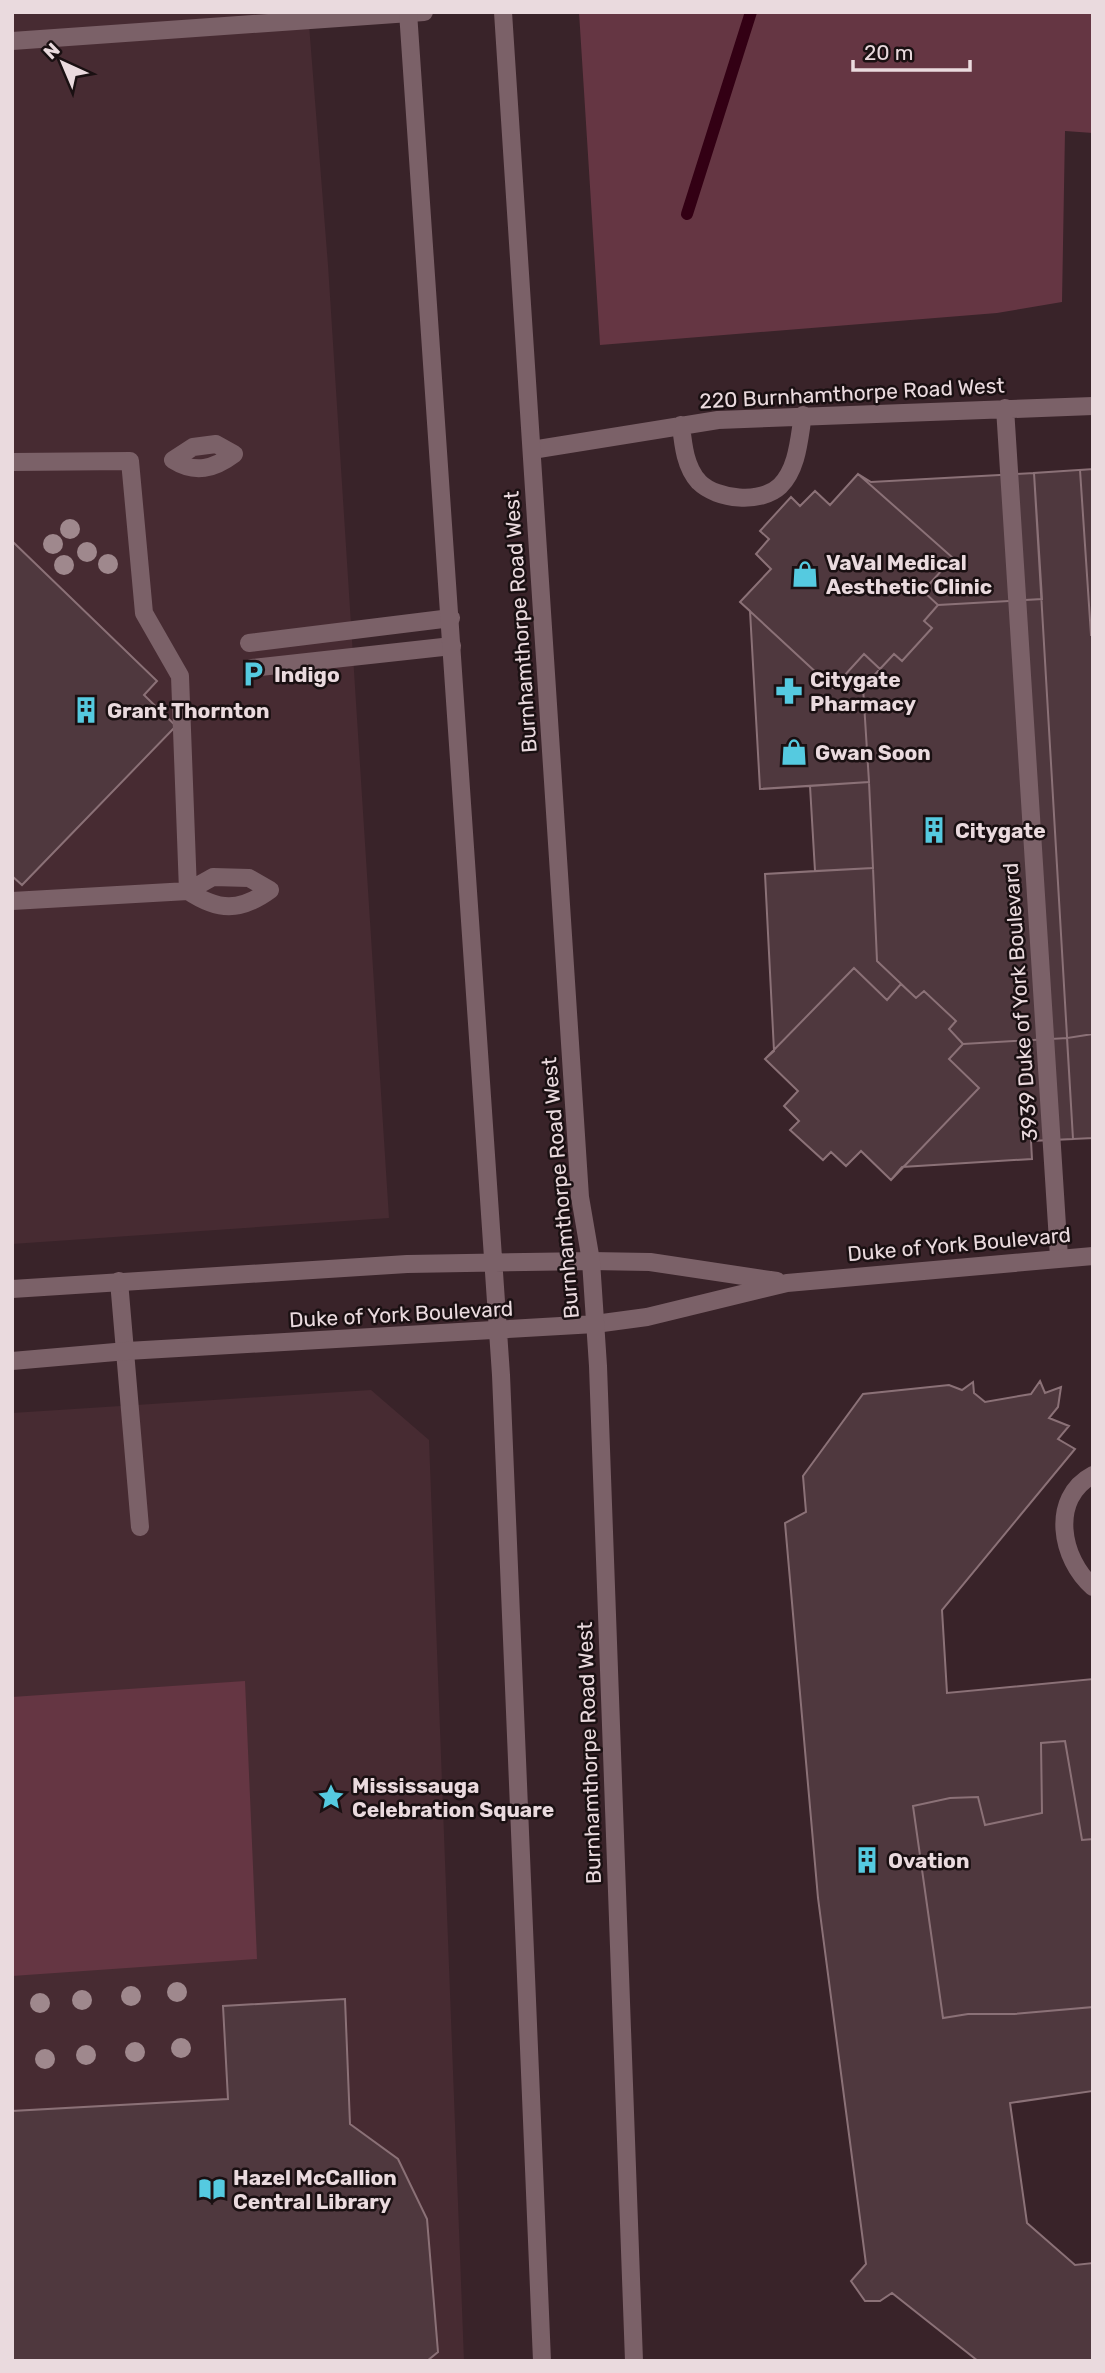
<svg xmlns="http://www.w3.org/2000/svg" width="1105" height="2373" viewBox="0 0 1105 2373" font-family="Rubik,sans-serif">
<rect width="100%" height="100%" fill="#392329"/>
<path fill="#472b32" d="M 12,12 L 308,12 L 328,265 L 389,1218 L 12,1244 Z
M 371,1390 L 429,1440 L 464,2361 L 12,2361 L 12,1413 Z"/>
<path fill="#653643" d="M 579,12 L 1093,12 L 1093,133 L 1065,131 L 1062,302 L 997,313 L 600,345 Z
M 245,1681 L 257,1959 L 12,1976 L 12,1697 Z"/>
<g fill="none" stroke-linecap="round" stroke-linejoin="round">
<path stroke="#330014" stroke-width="12" d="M 687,214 L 751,12"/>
</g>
<path fill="#4f383e" stroke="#8b7177" stroke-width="2" d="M 1093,469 L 1093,635 L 1091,635 L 1080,470 Z
M 1093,469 L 1093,1138 L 1073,1139 L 1034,473 Z
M 1034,473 L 1042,599 L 938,605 L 924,621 L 932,628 L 902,661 L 894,654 L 863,687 L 869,782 L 760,789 L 750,611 L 740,602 L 771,569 L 756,554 L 769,539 L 760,531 L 791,497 L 800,506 L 815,491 L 830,505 L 858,474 L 871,482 Z
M 1034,473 L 1073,1139 L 1031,1141 L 1032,1159 L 902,1167 L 891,1180 L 861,1151 L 846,1166 L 831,1152 L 823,1160 L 790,1130 L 799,1121 L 784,1106 L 798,1091 L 765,1059 L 774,1051 L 765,874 L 815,871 L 810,786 L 760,789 L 750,611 L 740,602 L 771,569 L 756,554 L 769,539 L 760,531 L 791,497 L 800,506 L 815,491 L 830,505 L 858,474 L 871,482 Z
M 858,474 L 953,558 L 923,591 L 938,605 L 924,621 L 932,628 L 902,661 L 894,654 L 880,669 L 864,654 L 833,688 L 740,602 L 771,569 L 756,554 L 769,539 L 760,531 L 791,497 L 800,506 L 815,491 L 830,505 Z
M 12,541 L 157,681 L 144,695 L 176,726 L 22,885 L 12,876 Z
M 869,782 L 873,868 L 815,871 L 810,786 Z
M 873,868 L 877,961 L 916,998 L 924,991 L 956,1021 L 949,1029 L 963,1044 L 1067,1038 L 1073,1139 L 1031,1141 L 1032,1159 L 902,1167 L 891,1180 L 861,1151 L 846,1166 L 831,1152 L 823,1160 L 790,1130 L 799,1121 L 784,1106 L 798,1091 L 765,1059 L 774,1051 L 765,874 Z
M 854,968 L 887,1000 L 901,984 L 916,998 L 924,991 L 956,1021 L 949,1029 L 963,1044 L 949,1059 L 979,1088 L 891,1180 L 861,1151 L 846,1166 L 831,1152 L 823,1160 L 790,1130 L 799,1121 L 784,1106 L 798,1091 L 765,1059 Z
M 1093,1034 L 1093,1138 L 1073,1139 L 1067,1038 Z
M 1040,1381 L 1045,1393 L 1061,1387 L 1058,1407 L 1049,1418 L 1069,1426 L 1058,1439 L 1075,1449 L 942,1610 L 947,1693 L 1093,1679 L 1093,1839 L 1082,1840 L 1065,1741 L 1041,1743 L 1042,1813 L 985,1825 L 978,1797 L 950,1798 L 913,1806 L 943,2018 L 968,2014 L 1014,2014 L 1093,2007 L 1093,2091 L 1010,2103 L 1027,2223 L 1075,2265 L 1093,2263 L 1093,2361 L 978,2361 L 892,2293 L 880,2301 L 865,2301 L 851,2281 L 866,2264 L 818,1898 L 785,1523 L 806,1512 L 803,1476 L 863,1394 L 949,1385 L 962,1390 L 973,1382 L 974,1393 L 985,1402 L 1031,1394 Z
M 1065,1741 L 1082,1840 L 1093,1839 L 1093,2007 L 1014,2014 L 968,2014 L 943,2018 L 913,1806 L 950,1798 L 978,1797 L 985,1825 L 1042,1813 L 1041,1743 Z
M 345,1999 L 350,2124 L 398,2159 L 427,2219 L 438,2352 L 427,2361 L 12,2361 L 12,2111 L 228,2099 L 223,2006 Z"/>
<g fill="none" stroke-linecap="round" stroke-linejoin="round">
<path stroke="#7b6168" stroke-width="18" d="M 12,41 L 424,12
M 1005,408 L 1059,1257
M 681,425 C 683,444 685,467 699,482 C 717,500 761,504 780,486 C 798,468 799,438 803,415
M 216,444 L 234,454 C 214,469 195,474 173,460 L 193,447 Z
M 532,450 L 718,420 L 1093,406
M 12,462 L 130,461 L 144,613 L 180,676 L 188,891 L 12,901
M 249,643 L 451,618
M 252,668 L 452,646
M 213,877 L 249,878 L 270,890 C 240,912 218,911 188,891 Z
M 119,1281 L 140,1527
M 1093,1475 C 1049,1498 1061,1560 1093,1587"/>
<path stroke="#7b6168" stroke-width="18" d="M 591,1261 L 650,1262 L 777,1281
M 595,1324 L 647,1317 L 787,1283 L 1093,1256"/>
<path stroke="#7b6168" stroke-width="18" d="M 408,12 L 501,1375 L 542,2361
M 503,12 L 580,1197 L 591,1261 L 598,1366 L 634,2361
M 12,1289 L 407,1264 L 591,1261
M 12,1361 L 127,1351 L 595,1324"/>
</g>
<g fill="#9f888d">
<circle cx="70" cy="529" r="10"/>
<circle cx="53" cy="544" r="10"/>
<circle cx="87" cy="552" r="10"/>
<circle cx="108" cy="564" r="10"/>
<circle cx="64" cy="565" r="10"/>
<circle cx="177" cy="1992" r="10"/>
<circle cx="131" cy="1996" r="10"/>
<circle cx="82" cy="2000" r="10"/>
<circle cx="40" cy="2003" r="10"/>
<circle cx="181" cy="2048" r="10"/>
<circle cx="135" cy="2052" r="10"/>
<circle cx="86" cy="2055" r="10"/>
<circle cx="45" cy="2059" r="10"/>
</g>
<defs>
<symbol id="shop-bare" viewBox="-9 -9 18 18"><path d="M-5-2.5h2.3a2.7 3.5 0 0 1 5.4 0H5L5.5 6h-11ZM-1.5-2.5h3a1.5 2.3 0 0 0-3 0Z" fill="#55cae0" stroke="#1a1012" stroke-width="2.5" paint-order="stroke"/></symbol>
<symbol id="parking-bare" viewBox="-9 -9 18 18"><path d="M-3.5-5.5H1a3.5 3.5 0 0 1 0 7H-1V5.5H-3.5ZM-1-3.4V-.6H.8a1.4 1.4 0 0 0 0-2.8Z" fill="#55cae0" stroke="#1a1012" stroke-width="2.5" paint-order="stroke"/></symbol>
<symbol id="pharmacy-bare" viewBox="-9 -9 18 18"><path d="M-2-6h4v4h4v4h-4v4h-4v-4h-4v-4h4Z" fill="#55cae0" stroke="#1a1012" stroke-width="2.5" paint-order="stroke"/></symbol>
<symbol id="building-bare" viewBox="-9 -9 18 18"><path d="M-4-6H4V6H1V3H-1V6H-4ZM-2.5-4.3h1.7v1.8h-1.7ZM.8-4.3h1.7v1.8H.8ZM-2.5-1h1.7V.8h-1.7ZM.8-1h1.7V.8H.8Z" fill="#55cae0" stroke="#1a1012" stroke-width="2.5" paint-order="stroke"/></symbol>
<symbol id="sight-bare" viewBox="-9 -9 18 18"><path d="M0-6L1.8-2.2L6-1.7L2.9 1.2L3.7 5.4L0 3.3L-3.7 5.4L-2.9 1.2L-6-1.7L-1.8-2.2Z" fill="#55cae0" stroke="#1a1012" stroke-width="2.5" paint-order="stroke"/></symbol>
<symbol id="library-bare" viewBox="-9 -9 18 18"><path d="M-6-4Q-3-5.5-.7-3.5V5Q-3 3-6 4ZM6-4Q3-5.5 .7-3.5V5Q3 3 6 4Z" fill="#55cae0" stroke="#1a1012" stroke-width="2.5" paint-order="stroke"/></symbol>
</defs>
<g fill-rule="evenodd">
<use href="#shop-bare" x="786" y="555" width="38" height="38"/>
<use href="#parking-bare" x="234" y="655" width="38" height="38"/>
<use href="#pharmacy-bare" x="770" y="672" width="38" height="38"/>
<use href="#building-bare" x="67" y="691" width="38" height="38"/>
<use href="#shop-bare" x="775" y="733" width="38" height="38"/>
<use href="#building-bare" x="915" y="811" width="38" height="38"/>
<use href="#sight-bare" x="312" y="1778" width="38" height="38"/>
<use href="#building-bare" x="848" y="1841" width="38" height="38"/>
<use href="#library-bare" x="193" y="2170" width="38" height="38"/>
</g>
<g text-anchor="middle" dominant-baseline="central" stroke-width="5" stroke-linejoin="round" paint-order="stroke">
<g font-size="21" fill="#eadade" stroke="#1a1012">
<text transform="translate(852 393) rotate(-3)">220 Burnhamthorpe Road West</text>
<text transform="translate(520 622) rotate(-94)">Burnhamthorpe Road West</text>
<text transform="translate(1020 1002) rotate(-94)">3939 Duke of York Boulevard</text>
<text transform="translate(560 1188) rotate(-95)">Burnhamthorpe Road West</text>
<text transform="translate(959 1244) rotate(-5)">Duke of York Boulevard</text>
<text transform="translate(401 1314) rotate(-3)">Duke of York Boulevard</text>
<text transform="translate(589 1753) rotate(-92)">Burnhamthorpe Road West</text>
</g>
<g font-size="21" font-weight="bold" fill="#eadade" stroke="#1a1012" text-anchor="start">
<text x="826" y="562">VaVal Medical<tspan x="826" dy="24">Aesthetic Clinic</tspan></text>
<text x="274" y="674">Indigo</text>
<text x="810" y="679">Citygate<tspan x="810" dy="24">Pharmacy</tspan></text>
<text x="107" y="710">Grant Thornton</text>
<text x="815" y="752">Gwan Soon</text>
<text x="955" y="830">Citygate</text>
<text x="352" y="1785">Mississauga<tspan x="352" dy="24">Celebration Square</tspan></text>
<text x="888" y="1860">Ovation</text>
<text x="233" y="2177">Hazel McCallion<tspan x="233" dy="24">Central Library</tspan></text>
</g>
</g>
<rect width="1105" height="2373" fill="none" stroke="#eadade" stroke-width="28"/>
<g transform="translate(63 63) rotate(316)" stroke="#1a1012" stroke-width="5" paint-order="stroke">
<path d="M0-5L12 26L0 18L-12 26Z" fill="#eadade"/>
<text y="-10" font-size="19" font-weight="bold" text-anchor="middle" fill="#eadade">N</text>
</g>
<path d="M853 60v10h117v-10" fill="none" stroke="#eadade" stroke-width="3.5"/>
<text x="864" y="60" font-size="21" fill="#eadade" stroke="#1a1012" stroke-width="5" paint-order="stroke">20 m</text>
</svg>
